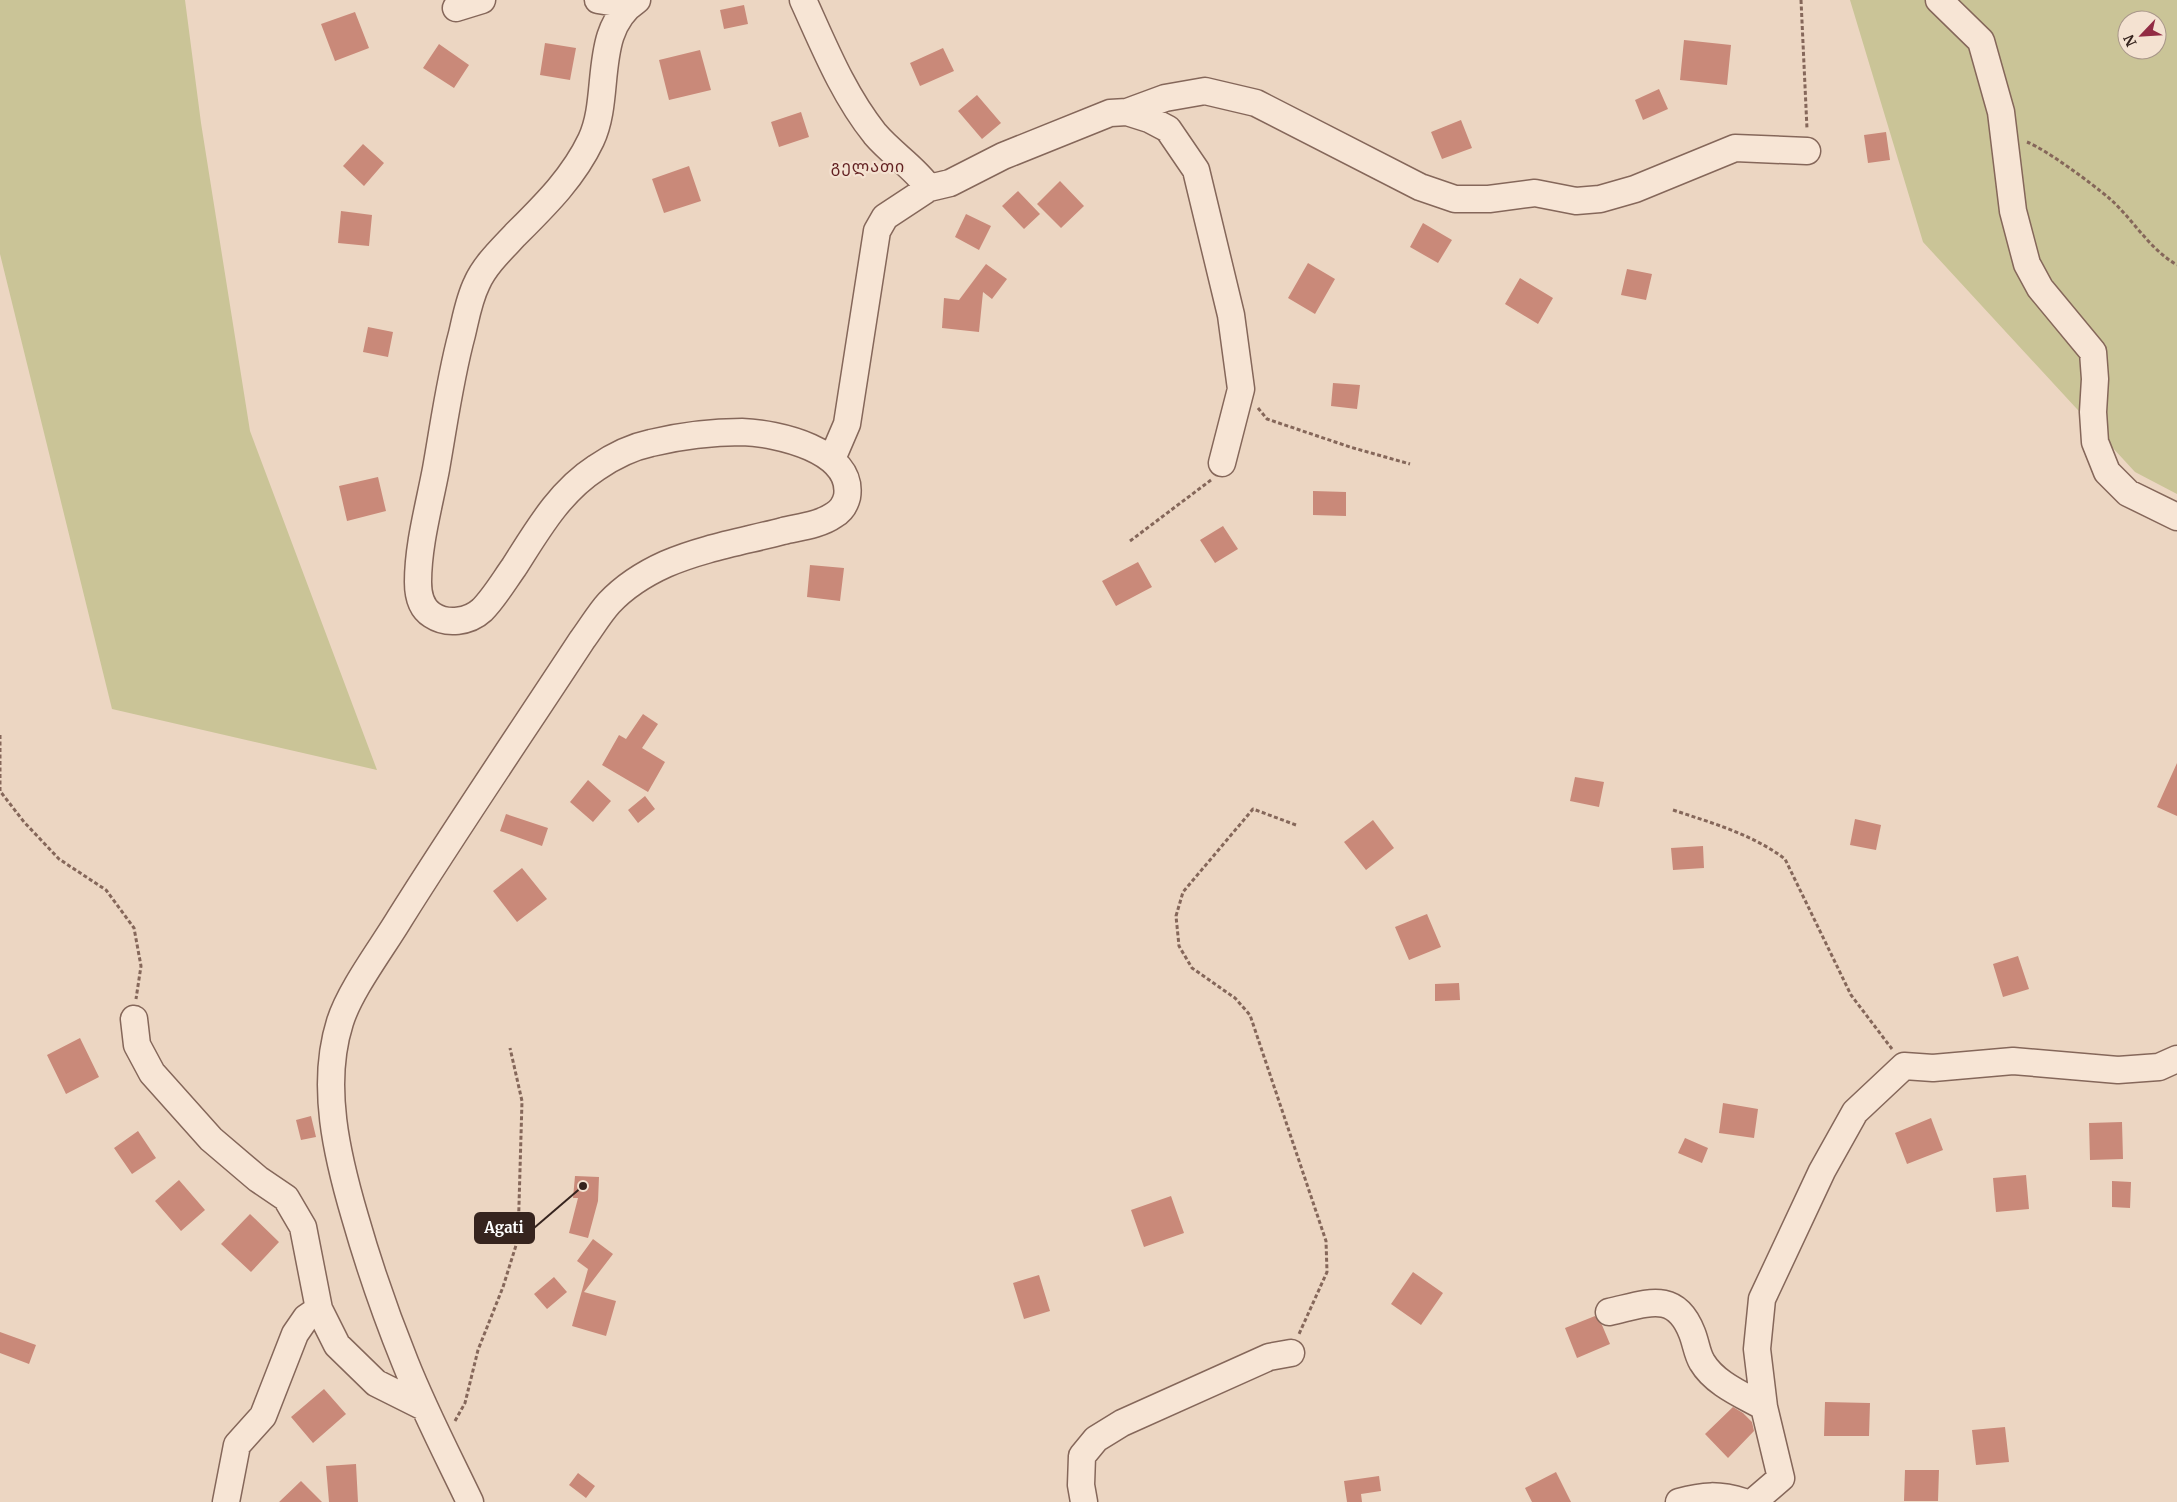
<svg xmlns="http://www.w3.org/2000/svg" width="2177" height="1502" viewBox="0 0 2177 1502" font-family="Merriweather,'Noto Sans Georgian',serif">
<rect width="100%" height="100%" fill="#ecd6c2"/>
<path fill="#cac497" fill-rule="evenodd" d="M 0,0 L 185,0 L 201,123 L 250,431 L 377,770 L 112,709 L 0,254 Z
M 1850,0 L 2177,0 L 2177,494 L 2135,472 L 1923,242 ZM 2127,20 L 2157,20 L 2157,50 L 2127,50 Z"/>
<path fill="#c98979" d="M 744,5 L 748,24 L 724,29 L 720,10 Z
M 355,12 L 369,48 L 335,61 L 321,24 Z
M 1684,40 L 1731,45 L 1727,85 L 1680,80 Z
M 545,43 L 576,48 L 570,80 L 540,75 Z
M 439,44 L 469,65 L 454,88 L 423,68 Z
M 943,48 L 954,71 L 920,86 L 910,63 Z
M 700,50 L 711,90 L 669,100 L 659,60 Z
M 1659,89 L 1668,109 L 1643,120 L 1635,100 Z
M 977,95 L 1001,123 L 982,139 L 958,111 Z
M 801,112 L 809,137 L 779,147 L 771,122 Z
M 1461,120 L 1472,148 L 1442,159 L 1431,132 Z
M 1886,132 L 1890,160 L 1868,163 L 1864,135 Z
M 363,144 L 384,163 L 364,186 L 343,166 Z
M 689,166 L 701,201 L 664,213 L 652,179 Z
M 1060,181 L 1084,206 L 1061,228 L 1037,204 Z
M 1018,191 L 1040,214 L 1024,229 L 1002,206 Z
M 341,211 L 372,215 L 369,246 L 338,243 Z
M 966,214 L 991,226 L 979,250 L 955,237 Z
M 1423,223 L 1452,240 L 1438,263 L 1410,247 Z
M 1308,263 L 1335,279 L 1315,314 L 1288,298 Z
M 986,264 L 1007,279 L 992,299 L 983,292 L 979,332 L 942,328 L 944,298 L 959,300 Z
M 1627,269 L 1652,274 L 1646,300 L 1621,295 Z
M 1520,278 L 1553,298 L 1538,324 L 1505,304 Z
M 368,327 L 393,332 L 388,357 L 363,352 Z
M 1333,383 L 1360,385 L 1357,409 L 1331,406 Z
M 378,477 L 386,511 L 347,521 L 339,486 Z
M 1313,491 L 1346,492 L 1346,516 L 1313,515 Z
M 1223,526 L 1238,549 L 1215,563 L 1200,540 Z
M 1138,562 L 1152,587 L 1116,606 L 1102,581 Z
M 810,565 L 844,568 L 840,601 L 807,597 Z
M 643,714 L 658,724 L 642,748 L 665,762 L 648,792 L 602,765 L 619,735 L 626,739 Z
M 2177,763 L 2177,816 L 2157,807 Z
M 1575,777 L 1604,782 L 1599,807 L 1570,801 Z
M 588,780 L 611,801 L 593,822 L 570,802 Z
M 645,796 L 655,809 L 638,823 L 628,810 Z
M 506,814 L 548,828 L 542,846 L 500,831 Z
M 1855,819 L 1881,825 L 1876,850 L 1850,845 Z
M 1373,820 L 1394,848 L 1366,870 L 1344,842 Z
M 1703,846 L 1704,868 L 1673,870 L 1671,848 Z
M 522,868 L 547,899 L 517,922 L 493,891 Z
M 1427,914 L 1441,947 L 1409,960 L 1395,927 Z
M 2018,956 L 2029,989 L 2003,997 L 1993,964 Z
M 1459,983 L 1460,1000 L 1435,1001 L 1435,984 Z
M 80,1038 L 99,1077 L 66,1094 L 47,1055 Z
M 1723,1103 L 1758,1109 L 1754,1138 L 1719,1133 Z
M 311,1116 L 316,1137 L 301,1140 L 296,1120 Z
M 1931,1118 L 1943,1150 L 1907,1164 L 1895,1133 Z
M 2122,1122 L 2123,1159 L 2090,1160 L 2089,1123 Z
M 138,1131 L 156,1158 L 132,1174 L 114,1148 Z
M 1685,1138 L 1708,1148 L 1702,1163 L 1678,1153 Z
M 2026,1175 L 2029,1209 L 1996,1212 L 1993,1178 Z
M 575,1176 L 599,1177 L 598,1201 L 588,1238 L 569,1233 L 578,1198 L 573,1198 Z
M 179,1180 L 205,1210 L 181,1231 L 155,1201 Z
M 2112,1181 L 2131,1182 L 2130,1208 L 2112,1207 Z
M 1171,1196 L 1184,1233 L 1144,1247 L 1131,1210 Z
M 250,1214 L 279,1242 L 251,1272 L 221,1244 Z
M 593,1239 L 613,1254 L 584,1292 L 616,1301 L 606,1336 L 572,1326 L 588,1269 L 577,1261 Z
M 1413,1272 L 1443,1293 L 1421,1325 L 1391,1304 Z
M 1039,1275 L 1050,1311 L 1024,1319 L 1013,1283 Z
M 554,1277 L 567,1292 L 547,1309 L 534,1294 Z
M 1595,1316 L 1602,1325 L 1610,1344 L 1577,1358 L 1565,1328 Z
M 0,1332 L 36,1345 L 29,1364 L 0,1353 Z
M 324,1389 L 346,1414 L 313,1443 L 291,1417 Z
M 1825,1402 L 1870,1403 L 1869,1436 L 1824,1436 Z
M 1733,1407 L 1743,1413 L 1752,1422 L 1754,1431 L 1728,1458 L 1705,1434 Z
M 2005,1427 L 2009,1462 L 1976,1465 L 1972,1430 Z
M 356,1464 L 358,1502 L 329,1502 L 326,1466 Z
M 1905,1470 L 1939,1470 L 1938,1501 L 1904,1501 Z
M 1556,1472 L 1571,1502 L 1532,1502 L 1525,1488 Z
M 578,1473 L 595,1486 L 586,1498 L 569,1485 Z
M 1379,1476 L 1381,1491 L 1361,1494 L 1362,1502 L 1347,1502 L 1344,1481 Z
M 301,1481 L 322,1502 L 279,1502 Z"/>
<g fill="none" stroke-linecap="round" stroke-linejoin="round">
<defs>
<path id="minor" d="M 598,0 L 629,5
M 803,0 C 824,46 843,94 875,134 C 892,154 914,167 929,188
M 1939,0 L 1981,41 L 2001,112 L 2013,211 L 2027,264 L 2040,288 L 2093,352 L 2095,379 L 2093,412 L 2095,442 L 2107,472 L 2128,493 L 2177,517
M 456,8 L 482,0
M 1127,112 L 1165,98 L 1205,91 L 1256,103 L 1420,187 L 1455,199 L 1489,199 L 1535,193 L 1576,201 L 1600,199 L 1635,189 L 1735,148 L 1807,151
M 832,459 L 847,424 L 877,231 L 885,217 L 929,188 L 950,183 L 1003,156 L 1110,113 L 1127,112 L 1149,119 L 1168,129 L 1196,170 L 1231,315 L 1241,389 L 1222,463
M 134,1019 L 137,1045 L 152,1073 L 211,1139 L 258,1179 L 286,1198 L 303,1227 L 319,1309 L 337,1345 L 376,1383 L 424,1407
M 1609,1312 C 1646,1304 1675,1289 1692,1333 C 1696,1343 1697,1354 1702,1362 C 1715,1384 1743,1395 1764,1407
M 226,1502 L 237,1445 L 263,1416 L 295,1334 L 306,1318 L 319,1309
M 470,1502 C 448,1456 424,1410 405,1362 C 386,1315 369,1266 355,1217 C 337,1156 320,1085 340,1022 C 350,990 382,948 400,918 C 459,824 521,733 582,640 C 591,628 599,614 609,603 C 624,587 646,573 666,564 C 703,548 745,541 783,531 C 800,527 820,525 834,515 C 841,511 845,505 847,497 C 855,450 776,433 742,432 C 712,432 680,436 651,443 C 632,447 612,457 596,468 C 559,492 537,531 514,567 C 504,581 494,598 482,610 C 469,622 447,625 432,615 C 421,608 418,595 418,582 C 418,545 429,506 436,469 C 444,424 450,378 462,334 C 466,317 469,299 477,283 C 485,265 502,249 515,235 C 544,206 573,178 591,140 C 612,96 591,30 637,0
M 1084,1502 L 1081,1485 L 1082,1456 L 1096,1439 L 1122,1423 L 1269,1357 L 1291,1353
M 1679,1502 C 1703,1495 1719,1494 1744,1502
M 1753,1502 L 1781,1478 L 1764,1407 L 1757,1349 L 1762,1299 L 1822,1171 L 1855,1112 L 1904,1066 L 1933,1068 L 2013,1061 L 2118,1070 L 2159,1067 L 2177,1059"/>
</defs>
<use href="#minor" stroke="#85675a" stroke-width="29"/>
<path stroke="#85675a" stroke-width="3" stroke-dasharray="4 2.5" stroke-linecap="butt" d="M 1801,0 L 1807,129
M 2027,142 C 2047,150 2091,183 2109,198 C 2133,219 2149,249 2177,265
M 1258,408 L 1267,419 L 1350,447 L 1410,464
M 1130,541 L 1211,480
M 0,735 L 0,791 L 24,822 L 59,859 L 106,890 L 134,928 L 141,966 L 136,999
M 1673,810 C 1712,823 1752,834 1785,859 L 1851,995 L 1892,1049
M 1296,825 L 1253,809 L 1183,892 L 1176,916 L 1179,946 L 1192,968 L 1235,998 L 1250,1015 L 1326,1241 L 1327,1272 L 1299,1334
M 455,1421 L 465,1403 L 478,1350 L 503,1287 L 518,1239 L 522,1101 L 510,1048"/>
<use href="#minor" stroke="#f7e5d5" stroke-width="26"/>
</g>
<g text-anchor="middle" dominant-baseline="central" stroke-width="4.5" stroke-linejoin="round" paint-order="stroke">
<g font-size="16" letter-spacing="1" fill="#611f20" stroke="#f4e2d1">
<text x="868" y="166">გელათი</text>
</g>
</g>
<path fill="none" stroke="#36241e" stroke-width="2" d="M583 1186L534 1228"/>
<circle fill="#36241e" stroke="#f4e2d1" stroke-width="2" cx="583" cy="1186" r="5"/>
<rect fill="#36241e" stroke="#36241e" stroke-width="2" x="475" y="1213" width="59" height="30" rx="5"/>
<g font-size="15" text-anchor="middle" font-weight="bold" fill="#fff">
<text x="504" y="1233">Agati</text>
</g>
<g transform="translate(2142 35) rotate(245)"><circle r="24" fill="#f4e2d1" stroke="#a89689"/>
<path d="M0-4L9 19L0 12L-9 19Z" fill="#922c44"/>
<text y="-8" font-size="14" font-weight="bold" text-anchor="middle" fill="#36241e">N</text>
</g>
</svg>
